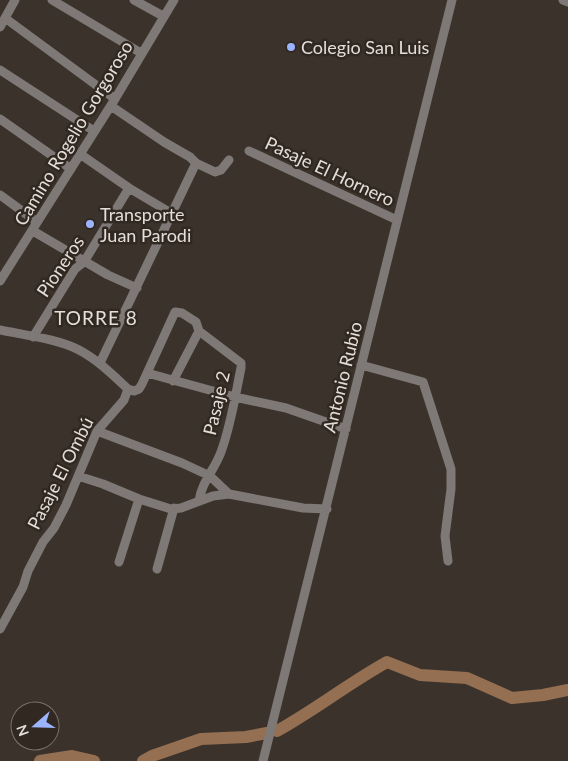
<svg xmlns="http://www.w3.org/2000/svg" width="568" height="761" viewBox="0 0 568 761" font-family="Lato,sans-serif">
<rect width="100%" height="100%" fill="#3b322b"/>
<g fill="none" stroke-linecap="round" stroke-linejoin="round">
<path stroke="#946f51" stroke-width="12" d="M 277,731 C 315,710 349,683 387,662 L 420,675 L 467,678 L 512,698 L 543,695 L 568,690
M 40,761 L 72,756 L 94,761
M 143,761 L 152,756 L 201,739 L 246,737 L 267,733"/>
<path stroke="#7e7976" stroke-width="9" d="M 52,0 L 141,53
M 134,0 L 163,16
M 563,0 L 568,2
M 5,18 L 115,99
M 0,27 L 15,0
M 0,70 L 94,131
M 111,106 L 164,142 L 190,157 L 196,163 L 215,172 L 221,170 L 229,160
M 0,119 L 71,169
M 249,151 L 397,220
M 80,154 L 129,188 L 171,213
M 0,195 L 37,222
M 33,231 L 108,275 L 137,288
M 0,281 L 115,99 L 174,0
M 0,330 C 24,335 58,339 79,350 C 98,360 113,375 128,389 L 134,391 L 139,389 L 142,384 L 175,312 L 182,313 L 196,322 L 199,331 L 241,363 L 241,368 C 235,397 231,425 221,452 C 215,469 201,483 199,501
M 33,337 L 75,269 L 84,262 L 129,188
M 100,363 L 196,163
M 361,365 L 423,382 L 451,469 L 451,489 L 445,536 L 448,561
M 147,373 L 235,397 L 286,408 L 346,429
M 173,381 L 199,331
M 97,431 L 182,463 L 210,476 L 229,494
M 78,476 L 103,484 L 139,499 L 171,509 L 181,508 L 213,496 L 229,494 L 303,508 L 327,509
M 119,562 L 139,499
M 157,569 L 174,508
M 0,629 L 23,587 L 28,571 L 43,542 L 54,528 L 66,505 L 97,431 L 124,400 L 128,389
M 263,761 L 452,0"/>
</g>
<g fill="#9cb4fd" stroke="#312821" stroke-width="2">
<circle cx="291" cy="47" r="5"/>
<circle cx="90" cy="224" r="5"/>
</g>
<g text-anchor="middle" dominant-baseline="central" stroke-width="5" stroke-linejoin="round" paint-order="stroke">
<g font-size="18" fill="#e4ded9" stroke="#312821" text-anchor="start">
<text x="301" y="47">Colegio San Luis</text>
<text x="100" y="214">Transporte<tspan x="100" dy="21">Juan Parodi</tspan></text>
</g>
<g font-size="18" fill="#e4ded9" stroke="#312821">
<text transform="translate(73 133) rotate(-59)">Camino Rogelio Gorgoroso</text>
<text transform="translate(330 171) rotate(25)">Pasaje El Hornero</text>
<text transform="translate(60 266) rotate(-56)">Pioneros</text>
<text transform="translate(342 377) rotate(-76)">Antonio Rubio</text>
<text transform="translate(216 403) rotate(-77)">Pasaje 2</text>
<text transform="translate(60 473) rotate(-63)">Pasaje El Ombú</text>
</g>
<g font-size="19" letter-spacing="1" fill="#e4ded9" stroke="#312821">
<text x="96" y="317">TORRE 8</text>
</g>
</g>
<g transform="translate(35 726) rotate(250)"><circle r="24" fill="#312821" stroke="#79716b"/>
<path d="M0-4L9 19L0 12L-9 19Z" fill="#9cb4fd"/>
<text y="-8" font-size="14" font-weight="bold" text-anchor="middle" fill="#e4ded9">N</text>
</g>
</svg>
